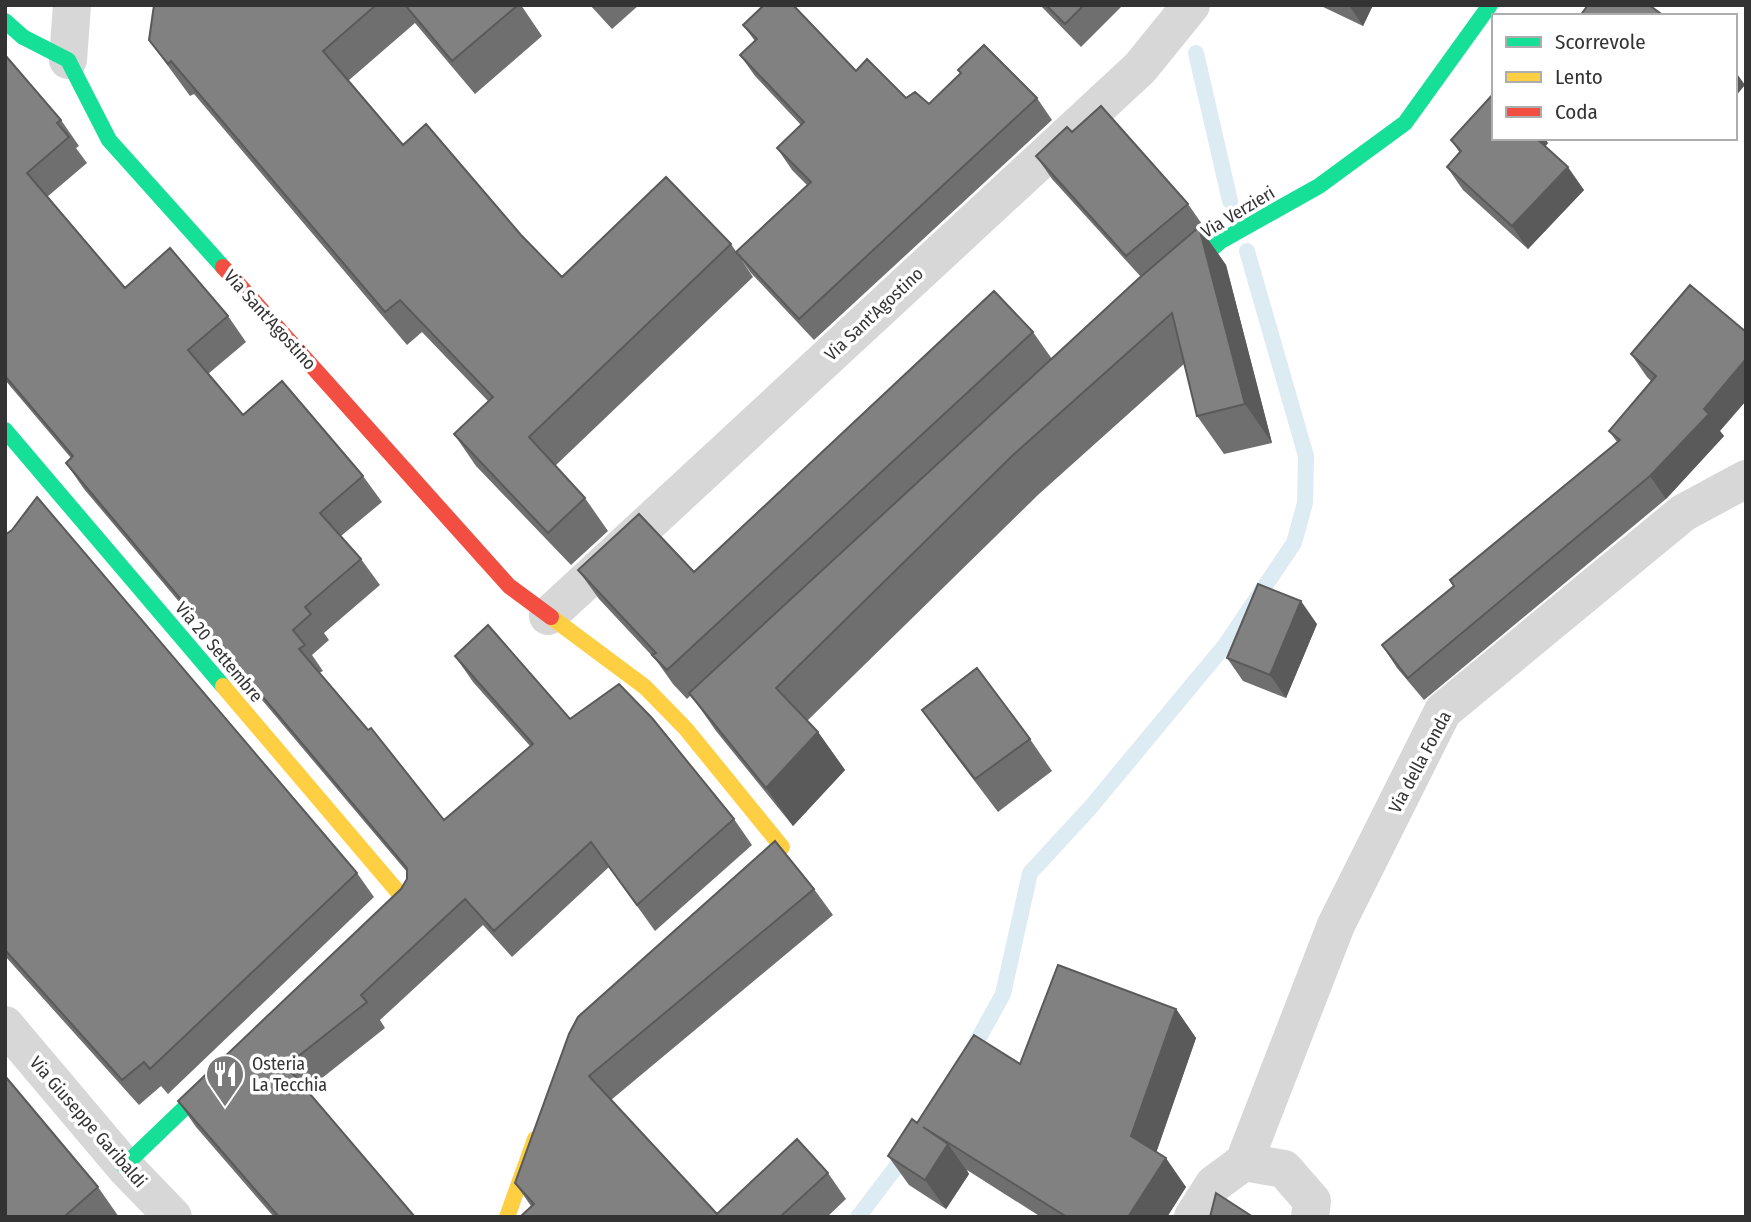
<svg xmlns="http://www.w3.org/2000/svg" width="1751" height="1222" viewBox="0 0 1751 1222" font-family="'Fira Sans Condensed',sans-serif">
<rect width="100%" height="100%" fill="#fff"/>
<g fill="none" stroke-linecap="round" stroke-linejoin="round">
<path stroke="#ddebf3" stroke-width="16" d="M 1196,53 L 1230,201
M 970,1054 L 1003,994 L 1030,873 L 1090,808 L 1226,644 L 1294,543 L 1305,503 L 1306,456 L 1247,251
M 858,1217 L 909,1150"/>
<path stroke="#d7d7d7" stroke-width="38" d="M 68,60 L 72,5
M 548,616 L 1140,68 L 1191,5
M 5,1025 L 124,1166 L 173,1217
M 1244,1162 L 1336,925 L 1443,711 L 1683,513 L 1746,479
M 1193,1217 L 1214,1184 L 1244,1162 L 1284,1169 L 1312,1201 L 1310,1217"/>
<path stroke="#16e098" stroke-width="16" d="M 5,21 L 23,37 L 68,60 L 109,140 L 223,267
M 1175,280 L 1221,241 L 1319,186 L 1405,123 L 1490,5
M 5,430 L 223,686
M 124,1166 L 221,1073"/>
<path stroke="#ffcf43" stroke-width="16" d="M 551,617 L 645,687 L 686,729 L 782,847 L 741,884
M 223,686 L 404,899 L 373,928
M 507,1217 L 535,1139"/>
<path stroke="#f24e42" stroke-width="16" d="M 223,267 L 509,586 L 551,617"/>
</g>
<path fill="#6f6f6f" d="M 154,5 L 521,5 L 542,36 L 475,94 L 415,23 L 348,81 L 403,145 L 521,235 L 562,277 L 731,244 L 753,277 L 555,466 L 585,498 L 608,531 L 571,565 L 476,466 L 454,434 L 488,401 L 422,332 L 407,345 L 194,94 L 190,96 L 149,40 Z
M 590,5 L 639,5 L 612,29 Z
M 1040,5 L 1123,5 L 1081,47 Z
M 1319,5 L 1373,5 L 1363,26 Z
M 743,25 L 856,71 L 906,98 L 929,104 L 1037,98 L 1052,120 L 814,340 L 751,273 L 736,252 L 807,185 L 792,170 L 777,148 L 801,125 L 755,76 L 740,55 L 755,41 Z
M 5,55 L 61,120 L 79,146 L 76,148 L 87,163 L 47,197 L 125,288 L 228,316 L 246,342 L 208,374 L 243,415 L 363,476 L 382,502 L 341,536 L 361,559 L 380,585 L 324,633 L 329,640 L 312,655 L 323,671 L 319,673 L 444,820 L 530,746 L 473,682 L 455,656 L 570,719 L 734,819 L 752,845 L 655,931 L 609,867 L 512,957 L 483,925 L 380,1020 L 385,1028 L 307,1090 L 415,1217 L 274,1217 L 196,1127 L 178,1101 L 401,889 L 407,879 L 407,872 L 84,489 L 66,463 L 71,458 L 5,380 Z
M 1072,132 L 1188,204 L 1204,227 L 1201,229 L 1226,265 L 1272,443 L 1224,454 L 1197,416 L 1184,364 L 1039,494 L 807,721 L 818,732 L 845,770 L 793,826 L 716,731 L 691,695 L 687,699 L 673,684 L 656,660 L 599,599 L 578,570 L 694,572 L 1033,332 L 1052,359 L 1141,277 L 1052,179 L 1036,156 Z
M 1451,140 L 1548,143 L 1545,147 L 1584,190 L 1528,249 L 1463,190 L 1447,167 L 1460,153 Z
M 1631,354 L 1720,431 L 1724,436 L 1666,499 L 1424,700 L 1397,668 L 1382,645 L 1454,586 L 1617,442 L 1609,431 L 1651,381 L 1647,377 Z
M 5,535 L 357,873 L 374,897 L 168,1094 L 161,1086 L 139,1105 L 5,956 Z
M 1317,624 L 1286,698 L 1243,681 L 1227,658 Z
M 922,710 L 1030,739 L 1052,771 L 998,812 L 945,742 Z
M 814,889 L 833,915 L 611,1100 L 717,1214 L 828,1173 L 846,1199 L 827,1217 L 520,1217 L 531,1206 L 515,1183 L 569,1034 Z
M 1176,1009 L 1196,1038 L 1156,1152 L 1186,1187 L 1167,1217 L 1041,1217 L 967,1170 L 969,1174 L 946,1209 L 909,1185 L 888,1156 L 917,1123 L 1020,1064 Z
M 98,1187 L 119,1217 L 5,1217 Z"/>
<path fill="#5a5a5a" d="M 1349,5 L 1373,5 L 1363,26 Z
M 1735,71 L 1745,85 L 1735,97 Z
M 1532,138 L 1545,138 L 1548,143 L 1541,151 Z
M 1568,167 L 1584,190 L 1528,249 L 1512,226 Z
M 1199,227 L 1226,265 L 1272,443 L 1245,404 Z
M 1746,359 L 1746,401 L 1720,431 L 1724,436 L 1666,499 L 1650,476 L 1704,409 Z
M 1301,601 L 1317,624 L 1286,698 L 1270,675 Z
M 818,732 L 845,770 L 793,826 L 766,788 Z
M 1176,1009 L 1196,1038 L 1152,1165 L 1131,1136 Z
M 948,1144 L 969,1174 L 946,1209 L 925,1180 Z
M 1166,1158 L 1186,1187 L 1167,1217 L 1128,1217 Z"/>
<path fill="#818181" stroke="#5a5a5a" stroke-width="2" d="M 154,5 L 376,5 L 323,51 L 403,145 L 426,124 L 521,235 L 562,277 L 666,177 L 731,244 L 529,437 L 585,498 L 548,533 L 454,434 L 493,397 L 400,300 L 385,312 L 171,61 L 168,64 L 149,40 Z
M 405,5 L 518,5 L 452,61 Z
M 764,5 L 793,5 L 856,71 L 867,59 L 906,98 L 915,92 L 929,104 L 961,73 L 958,70 L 984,45 L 1037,98 L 799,319 L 736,252 L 811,182 L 777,148 L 804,122 L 740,55 L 757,39 L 743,25 Z
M 1046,5 L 1084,5 L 1065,24 Z
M 1588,5 L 1649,5 L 1664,16 L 1580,16 Z
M 5,55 L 61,120 L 57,123 L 69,137 L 27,173 L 125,288 L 170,248 L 228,316 L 188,350 L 243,415 L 282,381 L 363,476 L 320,513 L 361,559 L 305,607 L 311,614 L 293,630 L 305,645 L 299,649 L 368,730 L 371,728 L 444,820 L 533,744 L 455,656 L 488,625 L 570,719 L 619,684 L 652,718 L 734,819 L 637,905 L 591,842 L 494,931 L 465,899 L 361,995 L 367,1002 L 286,1066 L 415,1217 L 279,1217 L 178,1101 L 401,889 L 407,879 L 407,868 L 66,463 L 73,456 L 5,376 Z
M 1494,93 L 1494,138 L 1536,138 L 1568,167 L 1512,226 L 1447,167 L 1461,151 L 1451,140 Z
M 1101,106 L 1188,204 L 1126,256 L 1036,156 L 1067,127 L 1072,132 Z
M 1199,227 L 1245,404 L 1197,416 L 1172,313 L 1012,456 L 776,688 L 818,732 L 766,788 L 689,693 L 1137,280 Z
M 1690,285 L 1746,332 L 1746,359 L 1704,409 L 1709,414 L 1650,476 L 1408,678 L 1382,645 L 1454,586 L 1450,580 L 1620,440 L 1609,431 L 1656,376 L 1631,354 Z
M 994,291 L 1033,332 L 667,670 L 652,655 L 656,653 L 578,570 L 639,514 L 694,572 Z
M 37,497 L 357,873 L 150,1069 L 144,1062 L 122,1080 L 5,950 L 5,535 L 12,530 Z
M 1258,584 L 1301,601 L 1270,675 L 1227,658 Z
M 977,668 L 1030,739 L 975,779 L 922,710 Z
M 775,841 L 814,889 L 589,1076 L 717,1214 L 797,1139 L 828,1173 L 780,1217 L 520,1217 L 534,1204 L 515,1183 L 569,1034 L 578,1017 Z
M 1058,965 L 1176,1009 L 1131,1136 L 1166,1158 L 1128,1217 L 1067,1217 L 923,1127 L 948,1144 L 925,1180 L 888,1156 L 912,1119 L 917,1123 L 974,1035 L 1020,1064 Z
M 5,1076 L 98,1187 L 64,1217 L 5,1217 Z
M 1216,1193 L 1253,1217 L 1210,1217 Z"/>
<defs>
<symbol id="restaurant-pin" viewBox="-11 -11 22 30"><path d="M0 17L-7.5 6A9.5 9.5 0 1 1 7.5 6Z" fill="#7a7a7a" stroke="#fff"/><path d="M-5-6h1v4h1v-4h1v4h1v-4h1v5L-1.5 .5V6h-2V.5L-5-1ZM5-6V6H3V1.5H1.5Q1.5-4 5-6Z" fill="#fff"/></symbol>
</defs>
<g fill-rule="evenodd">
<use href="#restaurant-pin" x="203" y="1052" width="44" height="60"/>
</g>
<g text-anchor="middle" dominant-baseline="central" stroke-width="7" stroke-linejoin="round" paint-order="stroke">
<g font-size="18" fill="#333" stroke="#fff">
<text transform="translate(1238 212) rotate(-31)">Via Verzieri</text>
<text transform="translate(874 314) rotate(-43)">Via Sant'Agostino</text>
<text transform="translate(270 320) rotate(48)">Via Sant'Agostino</text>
<text transform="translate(219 652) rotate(50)">Via 20 Settembre</text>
<text transform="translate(1420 762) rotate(-62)">Via della Fonda</text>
<text transform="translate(88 1122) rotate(49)">Via Giuseppe Garibaldi</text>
</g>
<g font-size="18" fill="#333" stroke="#fff" text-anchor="start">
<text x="252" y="1064">Osteria<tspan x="252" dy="21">La Tecchia</tspan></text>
</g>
</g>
<rect width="1751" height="1222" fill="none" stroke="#333333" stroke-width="14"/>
<rect x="1492" y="14" width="245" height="126" fill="#ffffff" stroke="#adadad" stroke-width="2"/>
<rect x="1506" y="37" width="35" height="10" fill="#16e098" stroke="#adadad" stroke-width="2"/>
<text x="1555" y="49" font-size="21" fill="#333333">Scorrevole</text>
<rect x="1506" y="72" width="35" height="10" fill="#ffcf43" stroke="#adadad" stroke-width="2"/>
<text x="1555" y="84" font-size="21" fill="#333333">Lento</text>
<rect x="1506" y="107" width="35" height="10" fill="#f24e42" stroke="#adadad" stroke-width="2"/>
<text x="1555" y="119" font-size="21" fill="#333333">Coda</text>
</svg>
